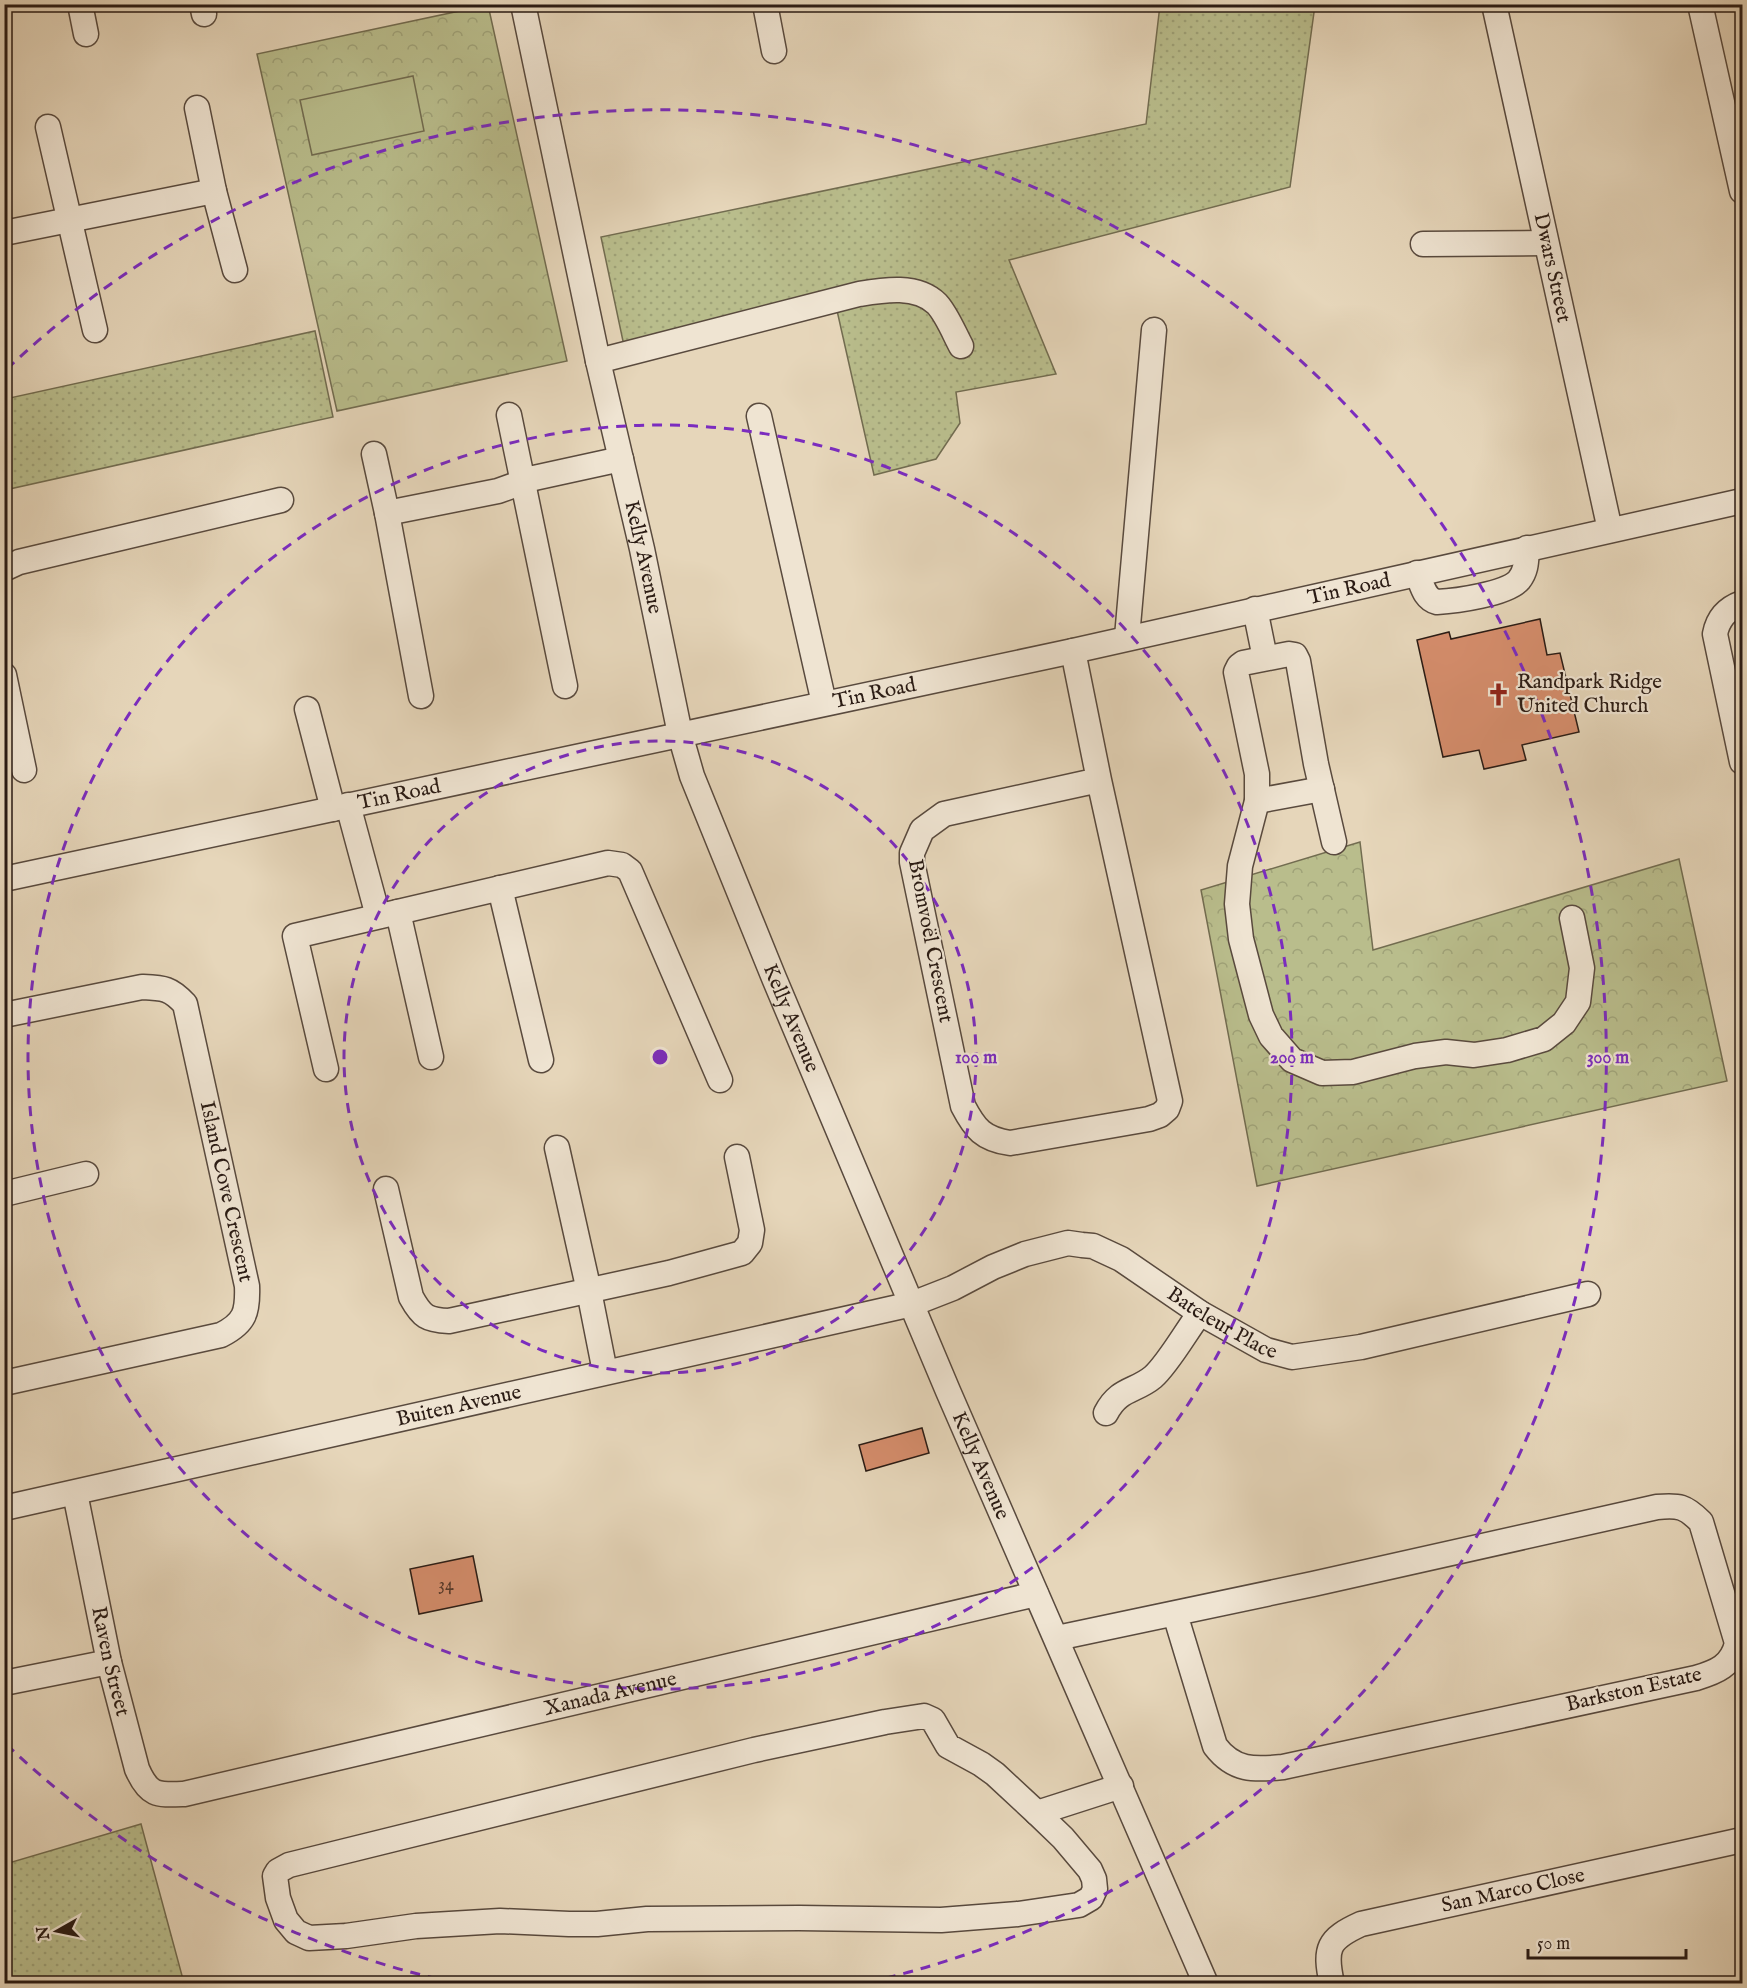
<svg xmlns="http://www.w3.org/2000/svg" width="1747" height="1988" viewBox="0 0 1747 1988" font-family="'IM FELL English',serif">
<defs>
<pattern id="grass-dots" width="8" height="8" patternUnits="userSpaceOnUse" patternTransform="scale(1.5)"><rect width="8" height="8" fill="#b9bd8c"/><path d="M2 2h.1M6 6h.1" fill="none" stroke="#9fa278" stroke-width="1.8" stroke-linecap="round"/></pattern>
<pattern id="park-crowns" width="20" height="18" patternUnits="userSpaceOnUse" patternTransform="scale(1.5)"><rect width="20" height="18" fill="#b9bd8c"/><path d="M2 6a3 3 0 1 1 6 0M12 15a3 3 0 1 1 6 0" fill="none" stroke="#9fa278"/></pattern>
</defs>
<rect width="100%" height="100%" fill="#e6d6ba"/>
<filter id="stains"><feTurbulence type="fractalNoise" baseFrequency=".00333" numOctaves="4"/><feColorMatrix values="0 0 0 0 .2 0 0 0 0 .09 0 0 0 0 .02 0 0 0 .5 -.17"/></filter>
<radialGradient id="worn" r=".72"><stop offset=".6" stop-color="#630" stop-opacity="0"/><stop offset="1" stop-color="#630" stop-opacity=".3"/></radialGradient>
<path fill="url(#grass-dots)" stroke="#726c50" stroke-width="1.5" d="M 1160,5 L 1315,5 L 1290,187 L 1009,260 L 1056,374 L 956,392 L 960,423 L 936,459 L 874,475 L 836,306 L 627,360 L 601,237 L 1146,124 Z
M 315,331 L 333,417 L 5,490 L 5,399 Z
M 141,1824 L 184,1983 L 5,1983 L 5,1860 L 9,1863 Z"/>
<path fill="url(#park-crowns)" stroke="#726c50" stroke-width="1.5" d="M 488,5 L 567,361 L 337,411 L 257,54 Z
M 1360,842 L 1373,950 L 1679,859 L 1727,1081 L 1257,1186 L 1201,890 Z"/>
<path fill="#b9bd8c" stroke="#726c50" stroke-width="1.5" d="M 413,76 L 424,131 L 312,155 L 300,100 Z"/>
<path fill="#d58d6c" stroke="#2a1b14" stroke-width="1.5" d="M 1540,619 L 1547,655 L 1560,653 L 1579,732 L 1522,745 L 1526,760 L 1484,769 L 1479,750 L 1443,757 L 1417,640 L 1449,632 L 1451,639 Z
M 922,1428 L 929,1453 L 866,1471 L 859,1445 Z
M 473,1556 L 482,1601 L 419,1614 L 410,1569 Z"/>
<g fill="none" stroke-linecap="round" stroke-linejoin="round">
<defs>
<g id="minor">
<path d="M 80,4 L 86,34"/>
<path d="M 202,4 L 204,14"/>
<path id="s1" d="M 523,4 L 598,361 L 642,549 L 680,734 L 692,776 L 774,978 L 948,1391 L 1206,1984"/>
<path d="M 765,4 L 774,51"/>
<path id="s2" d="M 1494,4 L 1610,530"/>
<path d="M 1700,4 L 1742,191"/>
<path d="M 197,108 L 214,191 L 235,270"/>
<path d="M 48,127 L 95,330"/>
<path d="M 4,233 L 214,191"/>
<path d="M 1423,244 L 1546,243"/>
<path d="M 598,361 L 859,294 C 883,290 917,284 937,304 C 947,315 954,333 961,346"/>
<path d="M 509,415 L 565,686"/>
<path d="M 759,416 L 824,703"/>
<path d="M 374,454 L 387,513"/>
<path d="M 4,569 L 19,562 L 281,500"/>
<path d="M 1417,573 C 1422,584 1424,599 1437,602 C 1456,601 1507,594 1519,580 C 1527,570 1526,560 1527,548"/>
<path d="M 1742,603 C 1728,608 1718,618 1715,634 L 1742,762"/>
<path d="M 1255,609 L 1265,658"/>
<path d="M 1127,637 L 1154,330"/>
<path d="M 1073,651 L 1099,780 L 1170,1101 L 1167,1109 L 1160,1115 L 1149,1119 L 1010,1143 C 983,1139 975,1129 963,1106 L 912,862 L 912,853 L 922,830 L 944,814 L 1099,780"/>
<path d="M 4,675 L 24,770"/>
<path d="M 421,696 L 387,513 L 498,491 L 534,478 L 621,459"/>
<path d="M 307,709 L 333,809"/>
<path d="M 1257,801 L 1322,789"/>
<path d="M 348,805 L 378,916"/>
<path d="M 1334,842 L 1316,764 L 1298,661 L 1295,655 L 1289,654 L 1243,663 L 1239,666 L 1236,672 L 1257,774 L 1257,801 L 1240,866 L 1237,904 L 1241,939 L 1261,1015 L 1271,1036 L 1292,1060 L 1322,1073 L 1353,1072 L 1415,1056 L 1446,1052 L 1474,1055 L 1507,1050 L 1544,1039 L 1564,1023 L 1578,1002 L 1582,968 L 1572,918"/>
<path id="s3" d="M 4,879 L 1073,651 L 1742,501"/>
<path d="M 500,888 L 541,1060"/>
<path d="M 398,912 L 431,1057"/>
<path id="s4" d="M 4,1015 L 142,987 C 164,988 170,988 185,1004 L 247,1286 C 248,1312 245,1323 221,1335 L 4,1383"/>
<path d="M 326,1069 L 295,936 L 608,863 L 622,865 L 630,871 L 720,1080"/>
<path d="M 557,1148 L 589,1291 L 605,1372"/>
<path d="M 386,1189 L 411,1297 C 422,1317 427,1320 449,1321 L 669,1273 L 742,1253 L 750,1243 L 752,1230 L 737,1157"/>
<path d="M 4,1194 L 86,1174"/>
<path d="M 1106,1413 C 1119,1388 1135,1392 1153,1377 C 1168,1364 1187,1330 1200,1313"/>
<path id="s5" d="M 75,1493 L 109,1662 L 137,1769 C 149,1796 157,1795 184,1794 L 1036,1594"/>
<path id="s6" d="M 4,1508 L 912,1304 L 953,1288 L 993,1267 L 1025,1254 L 1068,1243 L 1082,1245 L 1093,1246 L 1121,1259 L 1200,1313 L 1266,1350 L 1292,1357 L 1361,1347 L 1588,1294"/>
<path d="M 1057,1638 L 1313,1584 L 1657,1507 C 1679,1505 1685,1506 1701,1522 L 1737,1643 C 1732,1666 1716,1672 1696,1678 L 1283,1767 C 1254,1770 1234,1771 1215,1746 L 1175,1614"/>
<path d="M 4,1683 L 109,1662"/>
<path d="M 924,1716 L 933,1720 L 948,1746 L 981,1764 L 995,1774 L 1037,1813 L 1063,1838 L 1090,1870 L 1094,1879 L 1095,1889 L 1091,1898 L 1079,1905 L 1018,1914 L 941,1920 L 799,1918 L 647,1919 L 597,1924 L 569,1924 L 500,1921 L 416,1926 L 346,1936 L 309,1938 L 296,1932 L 286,1920 L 278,1898 L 275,1876 L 278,1871 L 289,1865 L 754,1750 L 885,1722 Z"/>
<path d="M 1037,1813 L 1121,1786"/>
<path id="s7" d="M 1332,1984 C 1324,1948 1328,1939 1361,1924 L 1742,1840"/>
</g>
</defs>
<use href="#minor" stroke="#594a3e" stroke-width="27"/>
<use href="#minor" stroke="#efe4d2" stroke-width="24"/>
</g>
<g fill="none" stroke="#7b2cbf" stroke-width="3" stroke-dasharray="10 8">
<circle cx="660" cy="1057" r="316"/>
<circle cx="660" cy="1057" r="632"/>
<path d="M455 1983A948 948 0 0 1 7 1745M7 369A948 948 0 1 1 865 1983"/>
</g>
<defs>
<symbol id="church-bare" viewBox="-9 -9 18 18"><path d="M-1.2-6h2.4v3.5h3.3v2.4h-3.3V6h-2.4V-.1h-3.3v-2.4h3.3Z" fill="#8f2418" stroke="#efe4d2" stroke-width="2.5" paint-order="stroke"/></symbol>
</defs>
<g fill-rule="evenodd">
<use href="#church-bare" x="1482" y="678" width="33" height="33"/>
</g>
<g text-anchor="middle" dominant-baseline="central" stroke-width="4.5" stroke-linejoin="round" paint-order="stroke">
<g font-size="18" fill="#55382a">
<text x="446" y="1585">34</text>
</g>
<g font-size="21" fill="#2a1b14" stroke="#efe4d2">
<text stroke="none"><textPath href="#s2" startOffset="270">Dwars Street</textPath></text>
<text stroke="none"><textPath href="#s1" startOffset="566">Kelly Avenue</textPath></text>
<text stroke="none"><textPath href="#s3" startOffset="1376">Tin Road</textPath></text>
<text stroke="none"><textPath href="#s3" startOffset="890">Tin Road</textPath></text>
<text stroke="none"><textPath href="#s3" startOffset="404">Tin Road</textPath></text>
<text transform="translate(930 941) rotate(79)">Bromvoël Crescent</text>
<text stroke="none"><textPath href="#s1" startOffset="1052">Kelly Avenue</textPath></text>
<text stroke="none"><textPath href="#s4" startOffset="381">Island Cove Crescent</textPath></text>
<text stroke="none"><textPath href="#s6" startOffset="1275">Bateleur Place</textPath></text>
<text stroke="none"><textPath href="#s6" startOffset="466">Buiten Avenue</textPath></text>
<text stroke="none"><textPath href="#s1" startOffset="1538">Kelly Avenue</textPath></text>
<text stroke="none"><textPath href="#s5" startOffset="172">Raven Street</textPath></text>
<text transform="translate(1634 1690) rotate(-13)">Barkston Estate</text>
<text stroke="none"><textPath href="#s5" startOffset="780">Xanada Avenue</textPath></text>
<text stroke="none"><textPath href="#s7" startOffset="232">San Marco Close</textPath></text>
</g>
<g font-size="21" fill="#2a1b14" stroke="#efe4d2" text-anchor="start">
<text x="1517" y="682">Randpark Ridge<tspan x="1517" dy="24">United Church</tspan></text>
</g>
</g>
<circle cx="660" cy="1057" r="9" fill="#7b2cbf" stroke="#efe4d2" stroke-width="3"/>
<g font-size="18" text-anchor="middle" font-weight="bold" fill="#7b2cbf" stroke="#efe4d2" stroke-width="4.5" stroke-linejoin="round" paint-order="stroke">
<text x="976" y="1063">100 m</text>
<text x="1292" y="1063">200 m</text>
<text x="1608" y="1063">300 m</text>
</g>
<rect width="1747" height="1988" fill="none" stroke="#e6d6ba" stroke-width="24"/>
<rect x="6" y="6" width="1735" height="1976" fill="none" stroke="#2a1b14" stroke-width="3"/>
<rect x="12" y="12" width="1723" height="1964" fill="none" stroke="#2a1b14" stroke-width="1.5"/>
<g transform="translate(57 1931) rotate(261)" stroke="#efe4d2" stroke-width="4.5" paint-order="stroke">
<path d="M0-4.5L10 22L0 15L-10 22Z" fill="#2a1b14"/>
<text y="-9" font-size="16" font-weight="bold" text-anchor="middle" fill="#2a1b14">N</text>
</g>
<path d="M1528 1949v9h158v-9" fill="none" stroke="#2a1b14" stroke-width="3"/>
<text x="1537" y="1949" font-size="18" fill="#2a1b14" stroke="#efe4d2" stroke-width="4.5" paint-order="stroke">50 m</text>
<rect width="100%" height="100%" filter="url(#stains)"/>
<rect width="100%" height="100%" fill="url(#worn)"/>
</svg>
